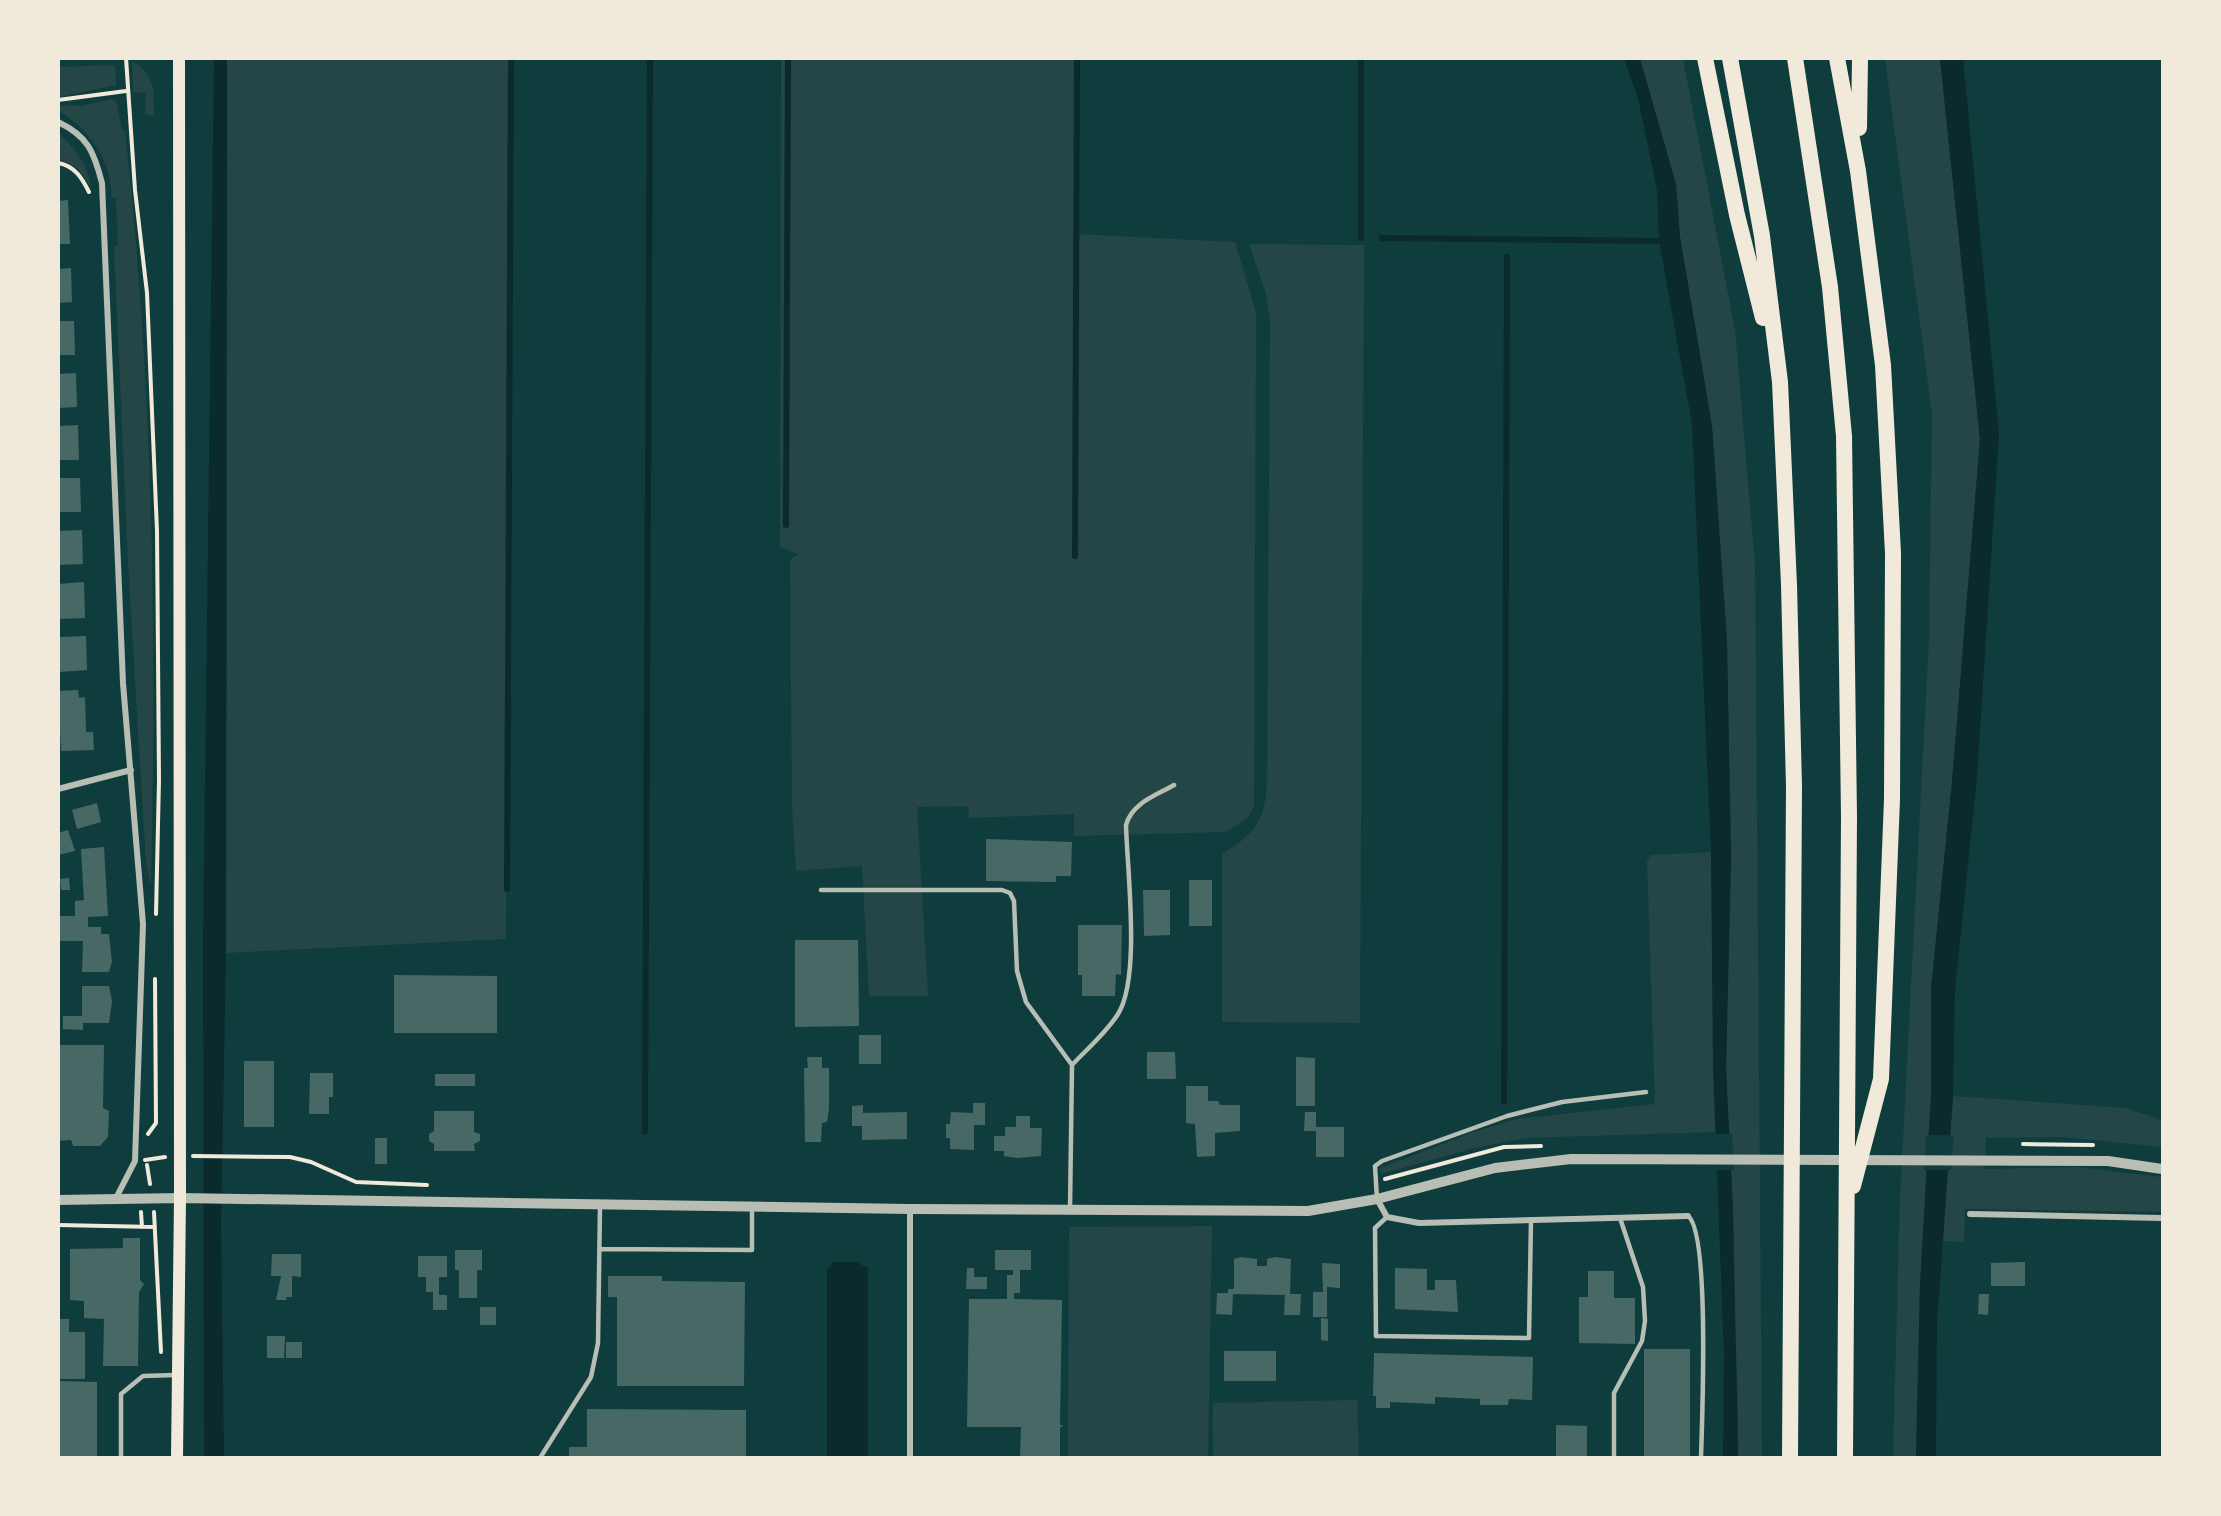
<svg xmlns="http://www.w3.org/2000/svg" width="2221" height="1516" viewBox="0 0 2221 1516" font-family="Commissioner,sans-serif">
<rect width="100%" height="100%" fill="#0f3d3e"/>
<path fill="#244646" d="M 227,59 L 511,59 L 506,939 L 226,953 Z
M 781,59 L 1077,59 L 1076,234 L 1235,242 L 1256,312 L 1254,806 L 1248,817 L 1226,832 L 1074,836 L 1074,814 L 969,818 L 968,806 L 917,807 L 928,996 L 869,996 L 862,866 L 796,871 L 792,806 L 790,568 L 790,560 L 798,554 L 780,547 Z
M 1640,59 L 1683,59 L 1735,330 L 1755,564 L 1762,1457 L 1738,1457 L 1738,1400 L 1726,1069 L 1731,858 L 1727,642 L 1712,426 L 1680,237 L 1676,184 Z
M 1885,59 L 1940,59 L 1980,439 L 1952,782 L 1931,989 L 1931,1097 L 1920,1284 L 1916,1458 L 1893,1457 L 1900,1198 L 1929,639 L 1932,414 Z
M 132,62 C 156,73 154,93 154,116 L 145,114 L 146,93 L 133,92 Z
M 115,65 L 116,85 L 59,97 L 59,67 Z
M 112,99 L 116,101 L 122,130 L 125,131 C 153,382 157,635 151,887 L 146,864 L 128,562 L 114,247 L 118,246 L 116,198 L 112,197 C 110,159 91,131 59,111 L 59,105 L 81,106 Z
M 58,133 C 76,149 87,163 91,187 L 78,169 L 59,161 Z
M 1249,244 L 1364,245 L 1360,1023 L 1222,1022 L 1222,854 C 1253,835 1263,824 1267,789 L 1270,321 L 1266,294 Z
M 1711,852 L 1716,1132 L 1525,1138 L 1475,1148 L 1381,1174 L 1380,1168 L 1474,1132 L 1517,1119 L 1655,1104 L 1647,860 L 1651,855 Z
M 1953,1096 L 2126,1108 L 2162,1120 L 2162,1147 L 2062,1137 L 1986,1138 L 1985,1169 L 2077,1167 L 2162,1177 L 2162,1212 L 1965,1209 L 1964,1242 L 1943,1241 Z
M 1212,1226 L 1208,1457 L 1068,1457 L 1069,1227 Z
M 1357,1400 L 1359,1457 L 1213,1457 L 1213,1403 Z"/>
<path fill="#0a2a2b" d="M 227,58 L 226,953 L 221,1224 L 224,1457 L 204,1458 L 203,940 L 214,59 Z
M 1963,58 L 1999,434 L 1977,778 L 1955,989 L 1953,1096 L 1937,1323 L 1936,1457 L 1916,1458 L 1920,1284 L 1931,1097 L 1931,989 L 1952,782 L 1980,439 L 1940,59 Z
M 1624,59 L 1640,59 L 1676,184 L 1680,237 L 1712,426 L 1727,642 L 1731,858 L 1726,1069 L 1733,1208 L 1738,1457 L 1723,1457 L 1724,1354 L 1713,1069 L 1711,852 L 1692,424 L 1659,241 L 1657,190 L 1638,98 Z
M 833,1262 L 856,1262 L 868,1268 L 868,1457 L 827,1457 L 827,1270 Z"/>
<path fill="#0f3d3e" d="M 1713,1134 L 1732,1134 L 1734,1170 L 1714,1170 Z
M 1926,1135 L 1954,1135 L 1951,1170 L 1924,1170 Z"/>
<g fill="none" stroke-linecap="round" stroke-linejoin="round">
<path stroke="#0a2a2b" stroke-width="6" d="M 1361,58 L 1361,238
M 1382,238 L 1659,241
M 786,525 L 788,58
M 1075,556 L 1077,58
M 507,889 L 511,58
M 1504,1102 L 1507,257
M 645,1132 L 650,58"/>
</g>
<path fill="#486865" d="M 68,200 L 70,244 L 58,244 L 58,201 Z
M 71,268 L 72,302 L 58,303 L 58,269 Z
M 58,321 L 74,321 L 75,355 L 58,355 Z
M 76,373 L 77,407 L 58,408 L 58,374 Z
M 78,425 L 79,460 L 58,460 L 58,426 Z
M 58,478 L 80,478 L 81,512 L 58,512 Z
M 82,530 L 83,564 L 58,565 L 58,531 Z
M 84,582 L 85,618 L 58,619 L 58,584 Z
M 86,636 L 87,670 L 59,672 L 58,637 Z
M 78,690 L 79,698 L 85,697 L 86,732 L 93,732 L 94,750 L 61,751 L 58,691 Z
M 97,803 L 101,822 L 77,829 L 72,810 Z
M 68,830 L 75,851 L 58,855 L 58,833 Z
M 986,839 L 1072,842 L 1071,876 L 1056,876 L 1056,882 L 986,881 Z
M 104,847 L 108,916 L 88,917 L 88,927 L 101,927 L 101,934 L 109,934 L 112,962 L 109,972 L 82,972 L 83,941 L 58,941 L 58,916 L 75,916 L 75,901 L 84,900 L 81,849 Z
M 69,878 L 70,890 L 61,890 L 60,879 Z
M 1189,880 L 1212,880 L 1212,926 L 1189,926 Z
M 1143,890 L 1170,890 L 1170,935 L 1144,936 Z
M 1078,925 L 1122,925 L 1121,975 L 1116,974 L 1115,996 L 1082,996 L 1082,975 L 1078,975 Z
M 795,940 L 858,940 L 859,1026 L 795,1027 Z
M 394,975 L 497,976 L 497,1033 L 394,1033 Z
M 82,986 L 109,986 L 112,1001 L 109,1023 L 83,1023 L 83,1030 L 63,1029 L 63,1016 L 82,1016 Z
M 859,1035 L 881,1035 L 881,1064 L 859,1064 Z
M 58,1045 L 104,1045 L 103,1108 L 109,1111 L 108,1137 L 100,1146 L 73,1146 L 71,1140 L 58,1141 Z
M 1147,1052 L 1175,1052 L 1176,1079 L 1147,1079 Z
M 807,1057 L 822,1057 L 822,1068 L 829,1068 L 829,1109 L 827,1122 L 822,1123 L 821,1142 L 805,1142 L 804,1068 L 808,1068 Z
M 1296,1057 L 1315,1058 L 1315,1106 L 1296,1106 Z
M 244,1061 L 274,1061 L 274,1127 L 244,1127 Z
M 310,1073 L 333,1073 L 333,1097 L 329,1097 L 329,1114 L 309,1114 Z
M 435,1074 L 475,1074 L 475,1086 L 435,1086 Z
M 1186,1086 L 1208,1086 L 1208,1101 L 1218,1101 L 1220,1105 L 1240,1105 L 1240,1131 L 1215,1133 L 1215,1156 L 1197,1157 L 1195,1124 L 1186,1123 Z
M 973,1103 L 985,1103 L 985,1125 L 974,1125 L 974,1150 L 950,1149 L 950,1138 L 946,1138 L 946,1124 L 950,1124 L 951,1112 L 973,1113 Z
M 863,1105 L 863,1113 L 907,1112 L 907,1139 L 862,1140 L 862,1126 L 852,1126 L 852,1106 Z
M 434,1111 L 474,1111 L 474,1132 L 480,1134 L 480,1141 L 474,1144 L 475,1151 L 434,1151 L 434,1144 L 429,1141 L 429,1134 L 434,1131 Z
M 1305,1112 L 1316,1112 L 1316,1127 L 1344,1127 L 1344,1157 L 1316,1157 L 1316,1131 L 1304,1131 Z
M 1016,1116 L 1030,1116 L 1030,1128 L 1042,1128 L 1041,1156 L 1017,1158 L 1004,1156 L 1004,1151 L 994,1151 L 994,1136 L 1005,1136 L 1005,1127 L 1016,1127 Z
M 375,1138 L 387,1138 L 387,1164 L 375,1164 Z
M 123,1238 L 140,1238 L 140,1280 L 144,1284 L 139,1292 L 138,1366 L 103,1366 L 104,1319 L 84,1318 L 84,1301 L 70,1300 L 70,1249 L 123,1248 Z
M 455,1250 L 482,1250 L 482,1270 L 477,1270 L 477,1298 L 459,1298 L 459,1270 L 455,1270 Z
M 995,1250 L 1031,1250 L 1031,1270 L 1020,1270 L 1020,1293 L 1014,1293 L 1014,1299 L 1062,1300 L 1060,1425 L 1063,1425 L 1060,1428 L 1060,1458 L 1020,1458 L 1021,1427 L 967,1427 L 969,1299 L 1007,1299 L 1007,1275 L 1013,1275 L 1013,1270 L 995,1270 Z
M 272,1254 L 301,1254 L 301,1277 L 292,1276 L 292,1297 L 286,1297 L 287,1300 L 276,1300 L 281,1276 L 271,1276 Z
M 418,1256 L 447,1256 L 447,1277 L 439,1277 L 439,1295 L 447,1295 L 447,1310 L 433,1310 L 433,1292 L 426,1292 L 426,1277 L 418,1277 Z
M 1241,1257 L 1257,1259 L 1257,1266 L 1267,1266 L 1267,1259 L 1275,1257 L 1291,1259 L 1290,1294 L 1301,1294 L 1300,1315 L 1284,1315 L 1285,1295 L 1233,1294 L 1232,1315 L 1216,1314 L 1217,1293 L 1228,1293 L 1228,1289 L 1234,1289 L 1234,1259 Z
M 2025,1262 L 2025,1286 L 1991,1286 L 1991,1263 Z
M 1322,1263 L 1340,1264 L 1340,1288 L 1327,1287 L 1327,1317 L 1313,1317 L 1313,1292 L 1323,1292 Z
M 967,1268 L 974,1268 L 974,1277 L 987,1277 L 987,1289 L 966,1289 Z
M 1395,1268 L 1427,1269 L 1427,1290 L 1435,1290 L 1435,1280 L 1456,1280 L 1458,1312 L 1395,1309 Z
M 1588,1271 L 1614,1271 L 1614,1298 L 1635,1298 L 1635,1344 L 1579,1343 L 1579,1297 L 1588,1297 Z
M 608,1276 L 662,1276 L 662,1281 L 745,1282 L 744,1386 L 617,1386 L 617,1297 L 608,1297 Z
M 1979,1294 L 1989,1294 L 1988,1315 L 1978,1314 Z
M 480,1307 L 496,1307 L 496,1325 L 480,1325 Z
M 1321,1318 L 1328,1319 L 1328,1341 L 1321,1340 Z
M 58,1319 L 69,1319 L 69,1332 L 85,1332 L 85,1379 L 58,1379 Z
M 267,1336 L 285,1336 L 284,1358 L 267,1358 Z
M 286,1342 L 302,1342 L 302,1358 L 286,1358 Z
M 1644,1349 L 1690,1349 L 1690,1458 L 1644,1458 Z
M 1224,1351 L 1276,1351 L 1276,1381 L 1224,1381 Z
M 1374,1353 L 1533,1357 L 1532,1400 L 1509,1399 L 1508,1405 L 1480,1405 L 1480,1399 L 1435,1397 L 1435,1404 L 1390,1402 L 1390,1408 L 1376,1408 L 1376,1396 L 1373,1396 Z
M 58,1381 L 97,1382 L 97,1458 L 58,1458 Z
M 587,1409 L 746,1410 L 746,1458 L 569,1458 L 569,1447 L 587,1447 Z
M 1556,1425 L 1587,1426 L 1587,1457 L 1556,1457 Z"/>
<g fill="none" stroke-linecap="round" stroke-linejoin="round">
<path stroke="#f1e9da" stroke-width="4" d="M 126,58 L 135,190 L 147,293 L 157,531 L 159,780 L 156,914
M 58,100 L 126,91
M 58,163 C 75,166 82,178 89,192
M 148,1134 L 156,1123 L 155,979
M 2023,1144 L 2093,1145
M 193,1156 L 290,1157 L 311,1162 L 356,1182 L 427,1185
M 145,1160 L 165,1157
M 147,1165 L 150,1184
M 1385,1179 L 1504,1147 L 1541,1146
M 141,1212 L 142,1227
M 154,1212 L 161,1352
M 58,1225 L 155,1227"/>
<path stroke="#b8beb3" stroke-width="4.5" d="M 821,890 L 1002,890 L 1010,893 L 1014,901 L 1017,971 L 1026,1002 L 1072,1065 L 1070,1209
M 1072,1065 C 1087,1049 1106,1033 1118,1014 C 1141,978 1127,869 1126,825 C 1132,803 1155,796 1174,785
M 1377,1199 L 1375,1166 L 1382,1161 L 1507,1116 L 1562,1102 L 1646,1092
M 1688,1216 C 1710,1232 1702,1422 1701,1458
M 1387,1217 L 1375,1228 L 1376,1336 L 1529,1338 L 1531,1220
M 600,1249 L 752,1250 L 752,1208
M 121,1458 L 121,1394 L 143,1376 L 175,1375
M 540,1458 L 591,1377 L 598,1343 L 600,1206
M 1614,1458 L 1614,1393 L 1642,1341 L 1645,1321 L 1643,1287 L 1620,1218"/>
<path stroke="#b8beb3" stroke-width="6" d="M 58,122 C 88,136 94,152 102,183 L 123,683 L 143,924 L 135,1161 L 115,1200
M 58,789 L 131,770
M 1377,1199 L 1387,1217 L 1419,1223 L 1688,1216
M 910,1209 L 910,1458
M 1970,1214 L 2162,1218"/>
<path stroke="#b8beb3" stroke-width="10" d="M 58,1200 L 180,1198 L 910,1209 L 1308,1211 L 1377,1199 L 1495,1168 L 1571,1159 L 2108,1161 L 2162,1169"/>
<path stroke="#f1e9da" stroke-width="12" d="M 177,1458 L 180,1198 L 179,58"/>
<path stroke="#f1e9da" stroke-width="16" d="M 1705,58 L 1737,215 L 1763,318
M 1730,58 L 1762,236 L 1780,382 L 1789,585 L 1794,787 L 1790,1458
M 1795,58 L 1830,287 L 1844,436 L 1849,817 L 1845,1458
M 1837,58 L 1858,171 L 1883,365 L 1893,553 L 1892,799 L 1881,1079 L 1853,1186
M 1859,128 L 1860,58"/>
</g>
<rect width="2221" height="1516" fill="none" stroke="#f1e9da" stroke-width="120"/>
</svg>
